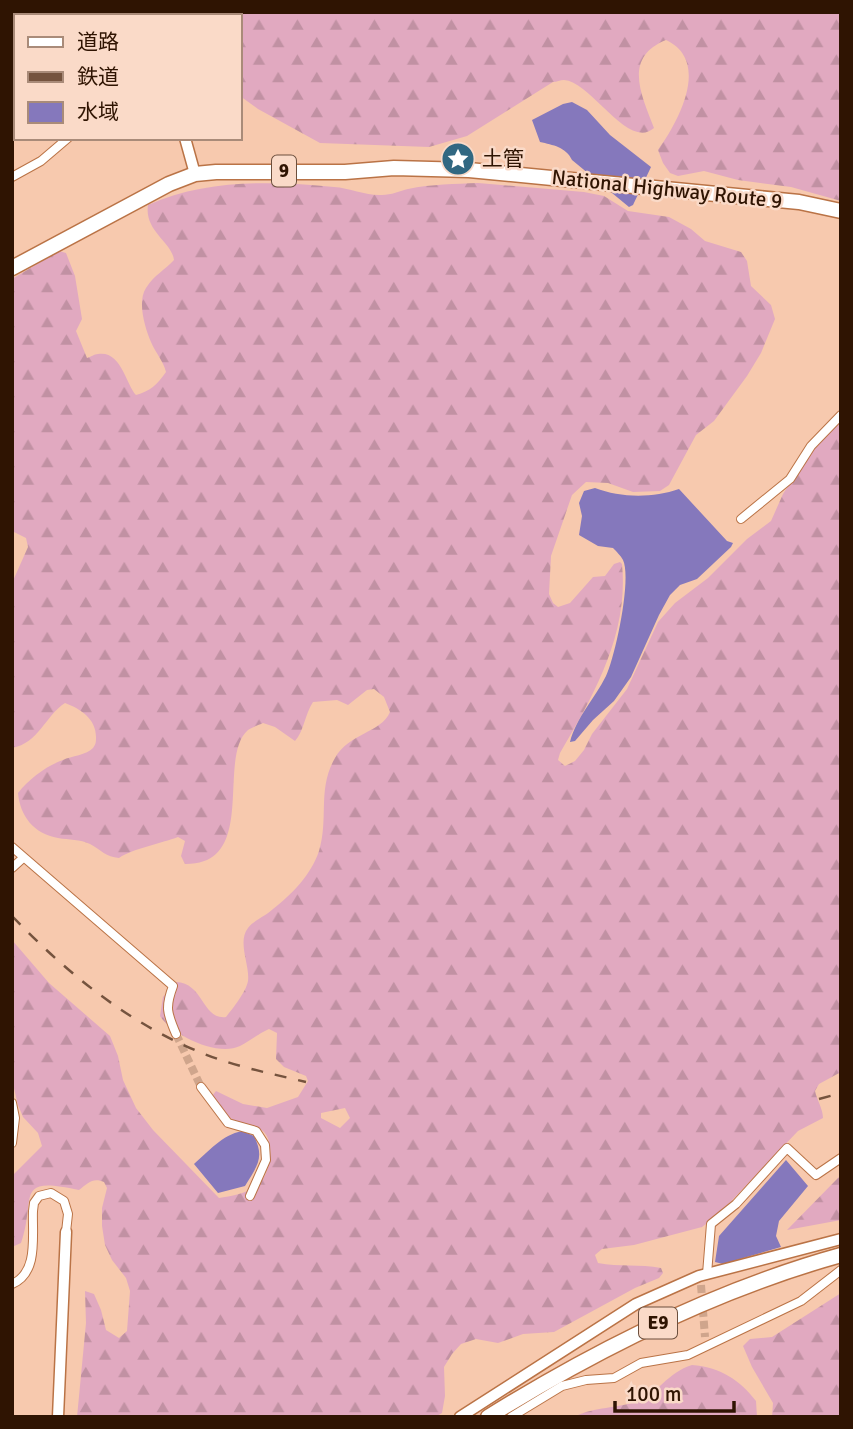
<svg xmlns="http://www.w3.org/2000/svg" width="853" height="1429" viewBox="0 0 853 1429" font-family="Signika,'Noto Sans JP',sans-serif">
<defs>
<pattern id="forest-firs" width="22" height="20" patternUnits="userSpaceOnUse" patternTransform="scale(1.75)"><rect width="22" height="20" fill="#e1a9c0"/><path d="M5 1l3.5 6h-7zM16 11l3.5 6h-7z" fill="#c191a3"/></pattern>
</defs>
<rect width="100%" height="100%" fill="#f7c9ae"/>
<path fill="url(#forest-firs)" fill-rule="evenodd" d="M 159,12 L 841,12 L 841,201 L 791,187 L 738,180 L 704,171 L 678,176 L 670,173 L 663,163 L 658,150 C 679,121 711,61 666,40 C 622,58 642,96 654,128 C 628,151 592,82 564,80 C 560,80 557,82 553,82 L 467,136 L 429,147 L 320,143 L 258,109 L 240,96 L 240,16 L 159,16 Z
M 478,183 L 584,192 L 604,196 L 628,211 L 669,217 L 691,229 L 705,241 L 741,252 L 747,261 L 751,286 L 771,305 L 775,319 L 761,353 L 747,376 L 714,421 L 696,435 L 669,485 L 660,491 L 633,492 L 608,483 L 586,482 L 572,495 L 551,556 L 549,594 L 553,603 L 558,607 L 570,603 L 593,577 L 605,576 L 614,564 L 620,562 L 622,564 C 629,634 594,695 560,753 L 558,760 L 565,766 L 575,761 L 584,750 L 592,734 L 627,689 L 658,622 L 675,603 L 708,578 L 747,539 L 771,521 L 783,494 L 809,453 L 841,419 L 841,1072 L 819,1084 L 815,1091 C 817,1100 823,1109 823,1118 L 798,1131 L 718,1215 L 702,1227 L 634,1245 L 602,1249 L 595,1255 L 598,1263 C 619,1267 640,1264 661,1268 L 663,1273 L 659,1278 L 635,1288 L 554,1332 L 523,1334 L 498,1343 L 476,1339 L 461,1344 L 452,1354 L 444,1367 L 445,1396 L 442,1413 L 435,1417 L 77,1417 L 86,1323 L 85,1291 L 94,1294 L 101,1310 L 106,1330 L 119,1338 L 127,1331 L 130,1291 L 126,1278 L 112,1260 L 105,1245 L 102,1226 L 102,1208 L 107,1188 L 104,1182 C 93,1177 88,1183 79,1190 C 12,1175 37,1198 21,1243 L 12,1247 L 12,1176 L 42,1146 L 38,1133 L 23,1117 L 18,1105 L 12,1080 L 12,940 L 49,983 L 110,1036 L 118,1056 L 123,1080 L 136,1108 L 153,1130 L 219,1198 C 232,1196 251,1193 260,1183 C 270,1172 275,1144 264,1132 C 255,1124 244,1126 234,1120 C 224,1115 218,1105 212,1096 L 216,1091 L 243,1104 L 267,1108 L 298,1097 L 308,1081 L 306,1076 L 284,1067 L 276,1059 L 277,1033 L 269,1029 C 258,1034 250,1041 240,1046 C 217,1057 172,1035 160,1016 L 163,997 L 176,982 C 204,983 202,1020 226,1017 C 233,1008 246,992 248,981 C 250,965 237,942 248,928 C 254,920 266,916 273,909 C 292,894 311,875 319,851 C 329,818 317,789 335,758 C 349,733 381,733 390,712 L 384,697 L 374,689 L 367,690 L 348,705 L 337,700 L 313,702 C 305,714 304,731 295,741 L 275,727 L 263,723 C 259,725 252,727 248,730 C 216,758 259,865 185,864 L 181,856 L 185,841 L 178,837 C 162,843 132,849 119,858 C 106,857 101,850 90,844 C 80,839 69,840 58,838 C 34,834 20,816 18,793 C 29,779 46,766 63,760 C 71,756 87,755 93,748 C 96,744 96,742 96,737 C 96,719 81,709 65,703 C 45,716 39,743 12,748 L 12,583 L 28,547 L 26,538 L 12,531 L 12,279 L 59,251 L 66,253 L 75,276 L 82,319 L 76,331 L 87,358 C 91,357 94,354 98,354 C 121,350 126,384 136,395 C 150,391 157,385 166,372 C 163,360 156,354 151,342 C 145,328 137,302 146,288 C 154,275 165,270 174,260 C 172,242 144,231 148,205 C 206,179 273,181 334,187 C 350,188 367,196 382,195 C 391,195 400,191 408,189 C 432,184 455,184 478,183 ZM 345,1108 L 350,1118 L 340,1128 L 321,1118 L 321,1113 Z
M 841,1175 L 841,1220 L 787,1230 L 836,1180 Z
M 841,1293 L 841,1417 L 772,1417 L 773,1403 L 752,1367 L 743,1346 L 750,1339 L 772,1337 Z
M 692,1365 C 720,1367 740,1380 756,1401 L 757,1417 L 574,1417 C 596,1406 616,1409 638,1401 C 656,1395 668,1372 692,1365 Z"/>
<path fill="#8578bc" d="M 572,102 L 587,110 L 610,135 L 651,167 L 633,205 L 629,207 L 572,160 C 566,147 553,145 540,142 L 532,120 L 563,104 Z
M 595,488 C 621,498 653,498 679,489 L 727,541 L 733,543 L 731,547 L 697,579 L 680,585 L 670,595 L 659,615 L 631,677 L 614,701 L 593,720 L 575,741 L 570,742 C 576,718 595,698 606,676 C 615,657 632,579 623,560 C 621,556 616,551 613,548 L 598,546 L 579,535 L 582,516 L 579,503 L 584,491 Z
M 242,1131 L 254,1136 C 265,1158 257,1166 245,1186 L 218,1193 L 194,1164 C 209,1151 222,1135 242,1131 Z
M 786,1160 L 808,1186 L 779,1221 L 776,1236 L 781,1247 L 723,1264 L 715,1262 L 719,1236 Z"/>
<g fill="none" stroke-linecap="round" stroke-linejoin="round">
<path stroke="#8578bc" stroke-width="2.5" d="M 18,12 L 22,16
M 12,107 L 16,103"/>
<path stroke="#cfa58c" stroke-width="8" stroke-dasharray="8 4" stroke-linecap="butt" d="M 176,1034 L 201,1087
M 701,1285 L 705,1337"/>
<defs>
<path id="street" d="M 77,12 L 78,16
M 12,177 L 41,161 L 68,138
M 741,519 L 790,479 L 811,446 L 841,415
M 12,847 L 173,986 C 165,1007 167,1013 176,1034
M 12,868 L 23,858
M 201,1087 L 228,1123 L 256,1131 L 265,1145 L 266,1160 L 250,1196
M 12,1103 L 15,1118 L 12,1143
M 707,1274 L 711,1224 L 736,1204 L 787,1148 L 816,1175 L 841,1158
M 12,1284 C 39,1273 32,1235 33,1211 L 34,1203 L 39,1196 L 51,1193 L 64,1201 L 68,1214 L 66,1232
M 511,1417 L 562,1386 L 586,1380 L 614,1378 L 641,1363 L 688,1355 L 801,1301 L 841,1270"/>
<path id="secondary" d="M 107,12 L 111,16
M 185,138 L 195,174
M 58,1417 L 66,1232
M 460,1417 L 636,1304 L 699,1276 L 841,1239"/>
<path id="highway" d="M 12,268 L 169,184 L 195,174 L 216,172 L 345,172 L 394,168 L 469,170 L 799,202 L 841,211
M 488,1417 C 599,1348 715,1290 841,1255"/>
</defs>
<use href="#street" stroke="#ba7346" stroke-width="10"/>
<use href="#secondary" stroke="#ba7346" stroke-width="13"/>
<use href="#highway" stroke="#ba7346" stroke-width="17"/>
<use href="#street" stroke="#fff" stroke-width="8"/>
<use href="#secondary" stroke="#fff" stroke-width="10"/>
<use href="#highway" stroke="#fff" stroke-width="14"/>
<path stroke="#75533e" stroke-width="2.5" stroke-dasharray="12 12" stroke-linecap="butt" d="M 12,916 C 66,972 124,1020 197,1051 C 232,1066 269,1073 306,1082
M 819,1099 L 841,1093"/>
</g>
<defs>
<symbol id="sight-disc" viewBox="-11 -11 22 22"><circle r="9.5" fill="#316882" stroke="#fadac8"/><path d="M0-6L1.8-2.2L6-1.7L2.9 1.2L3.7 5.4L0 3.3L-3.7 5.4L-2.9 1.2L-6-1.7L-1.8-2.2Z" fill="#fff"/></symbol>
</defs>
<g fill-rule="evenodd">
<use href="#sight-disc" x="439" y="140" width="38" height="38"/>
</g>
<g text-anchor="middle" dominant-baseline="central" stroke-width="5" stroke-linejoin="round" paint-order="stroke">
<g fill="#fadac8" stroke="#6c4f3d" stroke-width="2">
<rect x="272" y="155.5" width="24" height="31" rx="5"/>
<rect x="639" y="1307.5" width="38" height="31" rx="5"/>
</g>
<g font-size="19" font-weight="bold" fill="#2f1402">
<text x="284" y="171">9</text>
<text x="658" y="1323">E9</text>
</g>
<g font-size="21" fill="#2f1402" stroke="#fadac8" text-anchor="start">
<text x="482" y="159">土管</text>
</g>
<g font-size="21" fill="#2f1402" stroke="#fadac8">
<text transform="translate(667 189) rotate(6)">National Highway Route 9</text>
</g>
</g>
<rect width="853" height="1429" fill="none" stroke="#2f1402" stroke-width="28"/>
<rect x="14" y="14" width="228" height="126" fill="#fadac8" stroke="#a98b79" stroke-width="2"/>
<rect x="28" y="37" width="35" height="10" fill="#ffffff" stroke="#a98b79" stroke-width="2"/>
<text x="77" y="49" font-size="21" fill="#2f1402">道路</text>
<rect x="28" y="72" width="35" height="10" fill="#75533e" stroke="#a98b79" stroke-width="2"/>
<text x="77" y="84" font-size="21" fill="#2f1402">鉄道</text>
<rect x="28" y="102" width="35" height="21" fill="#8578bc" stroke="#a98b79" stroke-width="2"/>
<text x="77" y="119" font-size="21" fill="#2f1402">水域</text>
<path d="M615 1401v10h119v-10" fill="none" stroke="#2f1402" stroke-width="3.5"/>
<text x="626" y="1401" font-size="21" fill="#2f1402" stroke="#fadac8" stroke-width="5" paint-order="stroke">100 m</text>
</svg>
